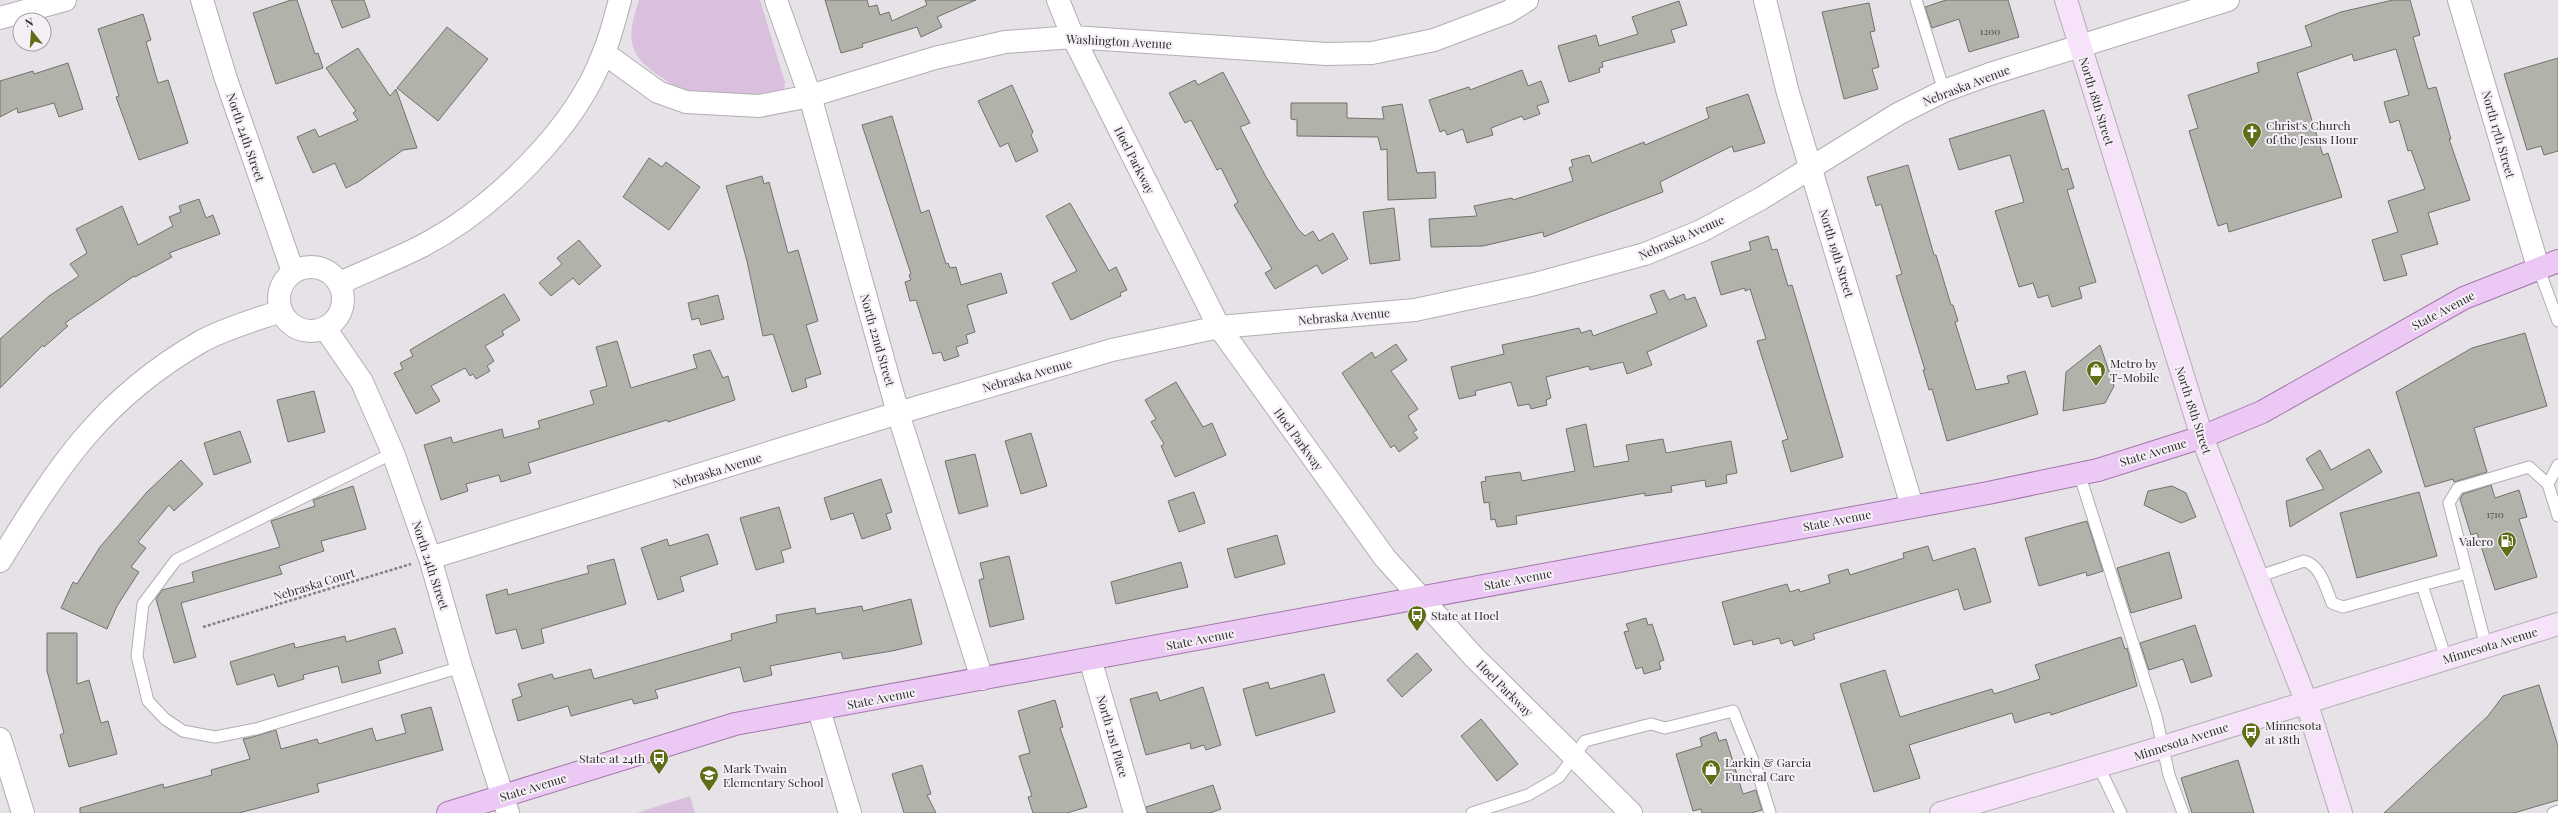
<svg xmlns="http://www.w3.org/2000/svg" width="2558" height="813" viewBox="0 0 2558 813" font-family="'Playfair Display',serif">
<rect width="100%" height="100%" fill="#e7e2e8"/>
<path fill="#d9c1de" d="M 639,0 L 760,0 L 785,82 L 784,91 L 780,96 C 753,96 724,98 697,95 C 686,94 673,85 664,79 C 627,56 626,39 639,0 Z
M 690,796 L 695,813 L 636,813 Z"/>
<path fill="#b1b3ab" stroke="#70726b" d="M 291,0 L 297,0 L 315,54 L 318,53 L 323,68 L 276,84 L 253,13 Z
M 331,0 L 364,0 L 370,17 L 342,28 Z
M 825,0 L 867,0 L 869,7 L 877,5 L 880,15 L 889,12 L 892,21 L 927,5 L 925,0 L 976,0 L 937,17 L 942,27 L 921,37 L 917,27 L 862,44 L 863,47 L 841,53 Z
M 1946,0 L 2008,0 L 2019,37 L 1969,52 L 1959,19 L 1932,28 L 1925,7 Z
M 2393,0 L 2410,0 L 2420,35 L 2413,37 L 2428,89 L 2436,87 L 2451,139 L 2449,139 L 2470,200 L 2428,213 L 2438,244 L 2401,255 L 2407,275 L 2384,281 L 2372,240 L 2398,232 L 2388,201 L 2425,189 L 2411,150 L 2408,151 L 2399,120 L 2390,123 L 2384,102 L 2409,95 L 2396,49 L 2354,61 L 2352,54 L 2297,73 L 2323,155 L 2328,153 L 2342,197 L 2229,232 L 2227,223 L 2218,226 L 2189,131 L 2198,128 L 2188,95 L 2259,72 L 2257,63 L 2312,46 L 2305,26 L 2341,12 Z
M 1679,1 L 1687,25 L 1671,30 L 1675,42 L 1602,62 L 1603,67 L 1599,68 L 1600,72 L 1569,82 L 1558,46 L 1596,35 L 1599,46 L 1638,34 L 1632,17 Z
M 1869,3 L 1875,31 L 1870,32 L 1879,67 L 1872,69 L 1878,89 L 1844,99 L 1822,12 Z
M 143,14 L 151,40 L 146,42 L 158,83 L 168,80 L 188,143 L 139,160 L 116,97 L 119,96 L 98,29 Z
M 447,27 L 488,59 L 438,121 L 397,88 Z
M 358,48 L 390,96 L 396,89 L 417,148 L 403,150 L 358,182 L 346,188 L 335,163 L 313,173 L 297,137 L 315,129 L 319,137 L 358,120 L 353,113 L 356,111 L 326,68 Z
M 2558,58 L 2558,151 L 2544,155 L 2541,146 L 2527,150 L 2504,74 Z
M 68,63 L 83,109 L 59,117 L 54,103 L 18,113 L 17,108 L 0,117 L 0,81 L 33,71 L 34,74 Z
M 1522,70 L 1528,86 L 1541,81 L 1549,102 L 1537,106 L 1540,114 L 1524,120 L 1522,116 L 1491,128 L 1493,135 L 1467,143 L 1463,129 L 1447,135 L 1445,130 L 1440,132 L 1429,100 L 1469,87 L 1470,90 Z
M 1223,72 L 1250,123 L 1240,127 L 1266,177 L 1298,229 L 1305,236 L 1313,231 L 1319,241 L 1333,233 L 1348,259 L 1322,274 L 1317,265 L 1275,289 L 1265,273 L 1272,269 L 1234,205 L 1238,202 L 1221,168 L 1217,170 L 1191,120 L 1185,123 L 1169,93 L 1195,80 L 1198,85 Z
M 1012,85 L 1033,132 L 1031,135 L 1038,151 L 1016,162 L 1008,143 L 1000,147 L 978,101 Z
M 1748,94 L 1765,143 L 1734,152 L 1732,146 L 1660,182 L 1663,192 L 1544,237 L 1543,232 L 1483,246 L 1431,247 L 1429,219 L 1477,216 L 1474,206 L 1512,198 L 1513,200 L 1573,181 L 1569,168 L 1573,166 L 1571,160 L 1589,155 L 1592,163 L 1644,142 L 1645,145 L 1709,118 L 1706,108 Z
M 1291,103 L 1347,103 L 1347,118 L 1384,119 L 1382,107 L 1402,104 L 1417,173 L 1435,172 L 1436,198 L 1388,200 L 1387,149 L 1381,150 L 1378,137 L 1297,136 L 1297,120 L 1291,119 Z
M 2044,110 L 2062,170 L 2068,168 L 2074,188 L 2067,190 L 2096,282 L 2079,287 L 2082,298 L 2052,307 L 2048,295 L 2038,298 L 2033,283 L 2019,287 L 1995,211 L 2024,202 L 2010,155 L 1959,170 L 1949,139 Z
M 892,116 L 921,213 L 929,210 L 946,264 L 948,263 L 950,268 L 956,267 L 961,285 L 1001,273 L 1007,293 L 967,305 L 975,332 L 966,335 L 968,343 L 956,347 L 959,356 L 944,361 L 941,352 L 933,354 L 916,300 L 910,301 L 905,282 L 911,280 L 909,275 L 911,274 L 862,125 Z
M 649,158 L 662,167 L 666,162 L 700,187 L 669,230 L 623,197 Z
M 1908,165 L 1934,255 L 1936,255 L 1951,305 L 1953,305 L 1958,321 L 1955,322 L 1976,390 L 2009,383 L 2007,376 L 2025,371 L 2038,414 L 1947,441 L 1932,389 L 1929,390 L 1923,370 L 1925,370 L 1896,276 L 1902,274 L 1881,204 L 1876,206 L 1867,177 Z
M 762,176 L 764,184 L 769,182 L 788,253 L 798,250 L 818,321 L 806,325 L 821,374 L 805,379 L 807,387 L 792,392 L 773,334 L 763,336 L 747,261 L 726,186 Z
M 199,199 L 206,218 L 213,215 L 220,234 L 169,253 L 172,257 L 135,277 L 134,276 L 65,323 L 68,326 L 44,347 L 43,345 L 0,388 L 0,339 L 49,296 L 79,276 L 70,264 L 87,253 L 76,229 L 122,206 L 138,245 L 173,226 L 169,217 L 181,212 L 179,206 Z
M 1070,203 L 1109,271 L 1116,267 L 1127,290 L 1120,293 L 1121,296 L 1071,320 L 1052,283 L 1077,271 L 1046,216 Z
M 1394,208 L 1400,260 L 1370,264 L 1363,212 Z
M 1768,236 L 1772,250 L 1777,249 L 1788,286 L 1792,285 L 1843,457 L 1791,472 L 1782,441 L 1788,439 L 1757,341 L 1766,339 L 1750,289 L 1745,291 L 1745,288 L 1721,295 L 1711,262 L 1751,250 L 1749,242 Z
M 579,240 L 601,266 L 579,285 L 573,278 L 551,296 L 539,283 L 562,264 L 557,258 Z
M 1664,290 L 1669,300 L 1684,294 L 1686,300 L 1695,297 L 1707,326 L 1647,352 L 1652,365 L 1627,374 L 1623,362 L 1590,370 L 1589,366 L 1546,377 L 1551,398 L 1546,400 L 1547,405 L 1531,409 L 1529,404 L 1518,406 L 1511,382 L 1475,391 L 1476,395 L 1459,399 L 1451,367 L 1504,354 L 1502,345 L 1579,328 L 1581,333 L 1591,330 L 1593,336 L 1657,313 L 1650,295 Z
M 504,294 L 520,320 L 502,331 L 504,335 L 485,346 L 494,361 L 487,366 L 490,371 L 476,379 L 473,374 L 470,376 L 465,368 L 431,386 L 440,401 L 416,414 L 394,373 L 403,369 L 400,363 L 413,356 L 410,350 Z
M 718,295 L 724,319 L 701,325 L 699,318 L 692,320 L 688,303 Z
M 2525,333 L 2547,406 L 2474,428 L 2487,472 L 2454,482 L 2453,479 L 2425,487 L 2396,392 L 2472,348 Z
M 617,341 L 631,388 L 697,368 L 693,355 L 710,350 L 723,378 L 728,376 L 735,400 L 668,422 L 667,420 L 528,463 L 531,473 L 501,482 L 499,475 L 466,484 L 468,491 L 441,500 L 424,445 L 451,437 L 453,443 L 502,429 L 504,438 L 540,428 L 538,421 L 594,404 L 590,391 L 607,386 L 596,347 Z
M 1396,344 L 1407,360 L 1391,371 L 1418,409 L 1408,416 L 1417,430 L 1413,432 L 1418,438 L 1399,452 L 1394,445 L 1391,448 L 1342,373 L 1372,352 L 1375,358 Z
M 2100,345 L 2114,386 L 2105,403 L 2063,411 L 2066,372 Z
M 1176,382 L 1203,427 L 1212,423 L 1226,455 L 1175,477 L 1161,446 L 1164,444 L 1151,422 L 1156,419 L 1145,400 Z
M 314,391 L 325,432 L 288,442 L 277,400 Z
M 1586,424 L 1594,467 L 1629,461 L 1626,445 L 1663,439 L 1666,453 L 1731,441 L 1737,473 L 1726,475 L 1727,483 L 1706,487 L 1705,480 L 1671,486 L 1672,492 L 1645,496 L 1645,493 L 1516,516 L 1517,524 L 1497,527 L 1495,519 L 1491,520 L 1489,502 L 1484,503 L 1481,482 L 1486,481 L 1485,477 L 1520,472 L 1522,481 L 1575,471 L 1566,429 Z
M 240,431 L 251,462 L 214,475 L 204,443 Z
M 1031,433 L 1047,486 L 1021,494 L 1005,441 Z
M 2369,449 L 2382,472 L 2290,527 L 2286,501 L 2324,489 L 2306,459 L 2320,450 L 2331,470 Z
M 975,454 L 988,506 L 959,514 L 945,461 Z
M 181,460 L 203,484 L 174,511 L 169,505 L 138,542 L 146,548 L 131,567 L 139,572 L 117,606 L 107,629 L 61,608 L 73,582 L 77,584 L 100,547 L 147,492 Z
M 881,479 L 892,512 L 886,514 L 891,529 L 862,539 L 853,513 L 831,520 L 824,498 Z
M 2491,485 L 2495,498 L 2519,490 L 2527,517 L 2519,519 L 2537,577 L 2495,590 L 2477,533 L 2471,535 L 2460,499 L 2463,494 Z
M 353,486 L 366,529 L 321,541 L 324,551 L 279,566 L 282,574 L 181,603 L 196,657 L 174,663 L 156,599 L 162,590 L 194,582 L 192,572 L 280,547 L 271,521 L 315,506 L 313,500 Z
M 2172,486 L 2186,493 L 2196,517 L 2181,523 L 2144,505 L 2148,491 Z
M 1194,492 L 1205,523 L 1179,532 L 1168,501 Z
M 2419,492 L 2437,556 L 2357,578 L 2340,513 Z
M 779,507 L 791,548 L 781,551 L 784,562 L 756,570 L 740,518 Z
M 2087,521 L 2103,571 L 2087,576 L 2086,572 L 2039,586 L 2025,538 Z
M 708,534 L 718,564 L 680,577 L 684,591 L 658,600 L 641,548 L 667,539 L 669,546 Z
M 1277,535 L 1285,564 L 1235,578 L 1227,549 Z
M 1928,546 L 1933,561 L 1975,548 L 1991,602 L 1964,610 L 1958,589 L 1813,634 L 1815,639 L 1794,646 L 1792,640 L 1781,644 L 1779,638 L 1753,645 L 1752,640 L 1734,645 L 1722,602 L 1787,584 L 1790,592 L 1799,589 L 1800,592 L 1830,583 L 1828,575 L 1848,569 L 1850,575 L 1904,558 L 1903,553 Z
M 2169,552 L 2182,598 L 2131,613 L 2117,568 Z
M 1009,556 L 1024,619 L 990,627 L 979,580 L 984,578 L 980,563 Z
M 614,559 L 626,604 L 541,629 L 544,643 L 522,649 L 516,629 L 496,634 L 486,595 L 507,589 L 508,595 L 589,573 L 587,566 Z
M 1181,562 L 1188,587 L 1116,604 L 1111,582 Z
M 911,599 L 922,644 L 892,651 L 843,659 L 841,652 L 770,666 L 772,675 L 744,682 L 740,667 L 655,690 L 658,698 L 634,704 L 632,699 L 571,716 L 568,706 L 518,721 L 512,700 L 522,696 L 518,684 L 552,674 L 554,679 L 591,669 L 594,679 L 732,640 L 731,634 L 777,622 L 776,615 L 815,608 L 816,614 L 862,606 L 863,611 Z
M 1646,618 L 1648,625 L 1652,624 L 1664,660 L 1659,662 L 1661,669 L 1644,674 L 1642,667 L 1636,669 L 1624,632 L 1629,631 L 1626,624 Z
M 2195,625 L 2212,676 L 2191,683 L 2183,659 L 2149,670 L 2140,643 Z
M 395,628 L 403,653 L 378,661 L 381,673 L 342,683 L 338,666 L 303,675 L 304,679 L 278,687 L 274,674 L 237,685 L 230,662 L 294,643 L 295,648 L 345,636 L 346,642 Z
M 47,633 L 77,633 L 77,684 L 89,680 L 101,723 L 108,721 L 117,754 L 69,767 L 60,735 L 64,733 L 47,671 Z
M 2121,637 L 2125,649 L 2127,648 L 2137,686 L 2051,715 L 2050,712 L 2015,723 L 2012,713 L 1909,745 L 1920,778 L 1874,792 L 1840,684 L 1885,670 L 1900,717 L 1992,689 L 1994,694 L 2040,679 L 2035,665 Z
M 1417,653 L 1432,670 L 1402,697 L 1387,680 Z
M 1324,674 L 1335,712 L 1256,736 L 1243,689 L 1268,682 L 1270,689 Z
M 2539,685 L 2558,746 L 2558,800 L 2514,813 L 2384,813 L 2488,716 L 2503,696 Z
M 1203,687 L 1221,745 L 1206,750 L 1204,745 L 1191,749 L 1190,743 L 1146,755 L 1130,699 L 1157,692 L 1160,701 Z
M 1055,700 L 1063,727 L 1060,728 L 1087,807 L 1067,813 L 1033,813 L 1028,797 L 1032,796 L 1019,756 L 1030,753 L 1018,711 Z
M 431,707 L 443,750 L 317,784 L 319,792 L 239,813 L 80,813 L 80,808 L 163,784 L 164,788 L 212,775 L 211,770 L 250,759 L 243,739 L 249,738 L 276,730 L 281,749 L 317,739 L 319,744 L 372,728 L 376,741 L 406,733 L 401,715 Z
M 1481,719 L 1518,764 L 1497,781 L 1461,736 Z
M 1716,732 L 1719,741 L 1726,739 L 1743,794 L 1756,790 L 1762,810 L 1751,813 L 1702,813 L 1701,809 L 1693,811 L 1676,754 L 1702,746 L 1700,738 Z
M 2238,760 L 2254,813 L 2192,813 L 2181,778 Z
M 922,765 L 931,794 L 927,795 L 936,813 L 904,813 L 892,774 Z
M 1213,785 L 1221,809 L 1210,813 L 1147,813 L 1146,807 Z"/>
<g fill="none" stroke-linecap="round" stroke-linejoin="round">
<defs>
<path id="service" d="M 1916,0 L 1944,91
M 2538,267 L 2558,321
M 393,453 L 176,560 L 143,604 L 137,656 L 148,701 L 165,719 L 183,731 L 215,737 L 256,729 L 461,667
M 2079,473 L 2156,716 L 2169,775 L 2183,813
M 2548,484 L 2558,465
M 2257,577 L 2304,561 C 2321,565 2326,589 2332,603 L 2343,607 L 2422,585 L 2446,659
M 2422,585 L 2467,573
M 2486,646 L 2449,503 L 2458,488 L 2529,467 L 2548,484 L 2558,516
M 2099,767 L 2121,813
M 1472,813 L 1528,795 L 1559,777 L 1585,741 L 1651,724 L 1665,728 L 1733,711 L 1758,773 L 1770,813
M 2553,813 L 2558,811"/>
<path id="minor" d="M 202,0 L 226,79 L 293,272
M 776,0 L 810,96 L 898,413 L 982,679
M 1058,0 L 1073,37 L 1219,327 L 1385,558 L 1473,656 L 1631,813
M 1765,0 L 1788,93 L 1912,506
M 2459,0 L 2538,267
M 0,18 L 65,0
M 604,53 L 658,92 L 686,102 L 759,106 L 810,96 L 935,58 L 1005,42 L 1073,37 L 1326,54 L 1372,53 L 1434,40 L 1508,12 L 1527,0
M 325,328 L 362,382 L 393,453 L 430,558 L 461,667 L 508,813
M 430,558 L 898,413 L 1112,350 L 1219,327 L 1415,310 L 1535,284 L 1645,254 L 1701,231 L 1762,198 L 1898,114 L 1944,91 L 1990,74 L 2228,0
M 1090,659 L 1135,813
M 819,710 L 850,813
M 0,739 L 23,813"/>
<path id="tertiary" d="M279 299a32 32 0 1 1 64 0a32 32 0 1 1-64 0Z
M 340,283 C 366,271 394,260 420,247 C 492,210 576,129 604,52 C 611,36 615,17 620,0
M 0,561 C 59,465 101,399 202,341 C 226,328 255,320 281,311"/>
<path id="secondary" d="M 2066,0 L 2202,437 L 2306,701 L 2341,813
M 1941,813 L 2163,747 L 2558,624"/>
<path id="primary" d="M 448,813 L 735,724 L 1988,493 L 2098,470 L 2202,437 L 2262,412 L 2464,298 L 2558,261"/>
</defs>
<use href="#service" stroke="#b2adb3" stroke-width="13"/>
<use href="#minor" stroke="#b2adb3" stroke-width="24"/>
<use href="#tertiary" stroke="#b2adb3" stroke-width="24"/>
<use href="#secondary" stroke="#b2adb3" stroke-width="24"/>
<use href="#primary" stroke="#a179a9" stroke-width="24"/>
<path stroke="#827e82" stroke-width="2.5" stroke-dasharray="3 2" stroke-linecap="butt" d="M 203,627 L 411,564"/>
<use href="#service" stroke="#fff" stroke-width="11"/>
<use href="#minor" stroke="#fff" stroke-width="22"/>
<use href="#tertiary" stroke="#fff" stroke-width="22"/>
<use href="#secondary" stroke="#f6e3f9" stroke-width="22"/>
<use href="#primary" stroke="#ecc8f4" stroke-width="22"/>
</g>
<defs>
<symbol id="church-pin" viewBox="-11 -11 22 30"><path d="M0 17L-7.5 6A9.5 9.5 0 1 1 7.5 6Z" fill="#616e18" stroke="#f5eff6"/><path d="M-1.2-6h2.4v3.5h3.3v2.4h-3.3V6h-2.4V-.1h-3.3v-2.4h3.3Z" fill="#fff"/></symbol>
<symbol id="shop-pin" viewBox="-11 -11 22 30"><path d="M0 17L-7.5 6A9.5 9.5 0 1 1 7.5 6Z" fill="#616e18" stroke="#f5eff6"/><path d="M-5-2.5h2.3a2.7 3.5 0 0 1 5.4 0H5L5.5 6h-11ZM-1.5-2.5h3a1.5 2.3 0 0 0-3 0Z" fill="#fff"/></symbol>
<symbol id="fuel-pin" viewBox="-11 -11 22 30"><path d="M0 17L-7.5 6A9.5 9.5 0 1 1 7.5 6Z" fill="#616e18" stroke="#f5eff6"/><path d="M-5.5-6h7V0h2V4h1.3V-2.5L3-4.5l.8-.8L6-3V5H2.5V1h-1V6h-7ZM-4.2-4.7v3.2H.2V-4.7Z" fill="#fff"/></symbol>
<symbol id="bus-pin" viewBox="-11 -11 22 30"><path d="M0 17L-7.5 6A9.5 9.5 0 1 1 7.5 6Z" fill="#616e18" stroke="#f5eff6"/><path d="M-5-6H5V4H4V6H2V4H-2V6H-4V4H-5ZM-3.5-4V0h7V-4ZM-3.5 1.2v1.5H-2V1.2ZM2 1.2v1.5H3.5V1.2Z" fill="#fff"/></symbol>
<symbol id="school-pin" viewBox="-11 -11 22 30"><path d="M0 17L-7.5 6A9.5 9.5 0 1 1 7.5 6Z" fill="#616e18" stroke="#f5eff6"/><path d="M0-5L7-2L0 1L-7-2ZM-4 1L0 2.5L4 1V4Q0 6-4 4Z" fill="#fff"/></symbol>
</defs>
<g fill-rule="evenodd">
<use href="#church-pin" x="2241" y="121" width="22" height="30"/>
<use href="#shop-pin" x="2085" y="359" width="22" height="30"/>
<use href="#fuel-pin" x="2496" y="530" width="22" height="30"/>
<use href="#bus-pin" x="1406" y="604" width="22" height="30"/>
<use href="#bus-pin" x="2240" y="721" width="22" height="30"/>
<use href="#bus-pin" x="648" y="747" width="22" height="30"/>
<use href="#shop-pin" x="1700" y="758" width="22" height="30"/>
<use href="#school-pin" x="698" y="764" width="22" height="30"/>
</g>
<g text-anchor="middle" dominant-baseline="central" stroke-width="4" stroke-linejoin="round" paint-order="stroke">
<g font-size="10" fill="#4e4d4c">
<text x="1990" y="31">1200</text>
<text x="2495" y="514">1710</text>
</g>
<g font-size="12" fill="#2d2b2d" stroke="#f5eff6">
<text transform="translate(1119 41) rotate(3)">Washington Avenue</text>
<text transform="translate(1966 85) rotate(-21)">Nebraska Avenue</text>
<text transform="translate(2097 101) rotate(73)">North 18th Street</text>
<text transform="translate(2499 134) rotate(74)">North 17th Street</text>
<text transform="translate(246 137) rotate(71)">North 24th Street</text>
<text transform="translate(1135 160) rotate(63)">Hoel Parkway</text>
<text transform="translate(1681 237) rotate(-24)">Nebraska Avenue</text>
<text transform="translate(1837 253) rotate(73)">North 19th Street</text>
<text transform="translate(2443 310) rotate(-28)">State Avenue</text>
<text transform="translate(1344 316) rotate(-5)">Nebraska Avenue</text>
<text transform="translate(878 340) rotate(74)">North 22nd Street</text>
<text transform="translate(1027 375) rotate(-16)">Nebraska Avenue</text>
<text transform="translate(2194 410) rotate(72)">North 18th Street</text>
<text transform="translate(1299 439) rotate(54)">Hoel Parkway</text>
<text transform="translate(2153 452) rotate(-17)">State Avenue</text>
<text transform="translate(717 470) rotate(-17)">Nebraska Avenue</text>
<text transform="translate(1837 520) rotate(-11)">State Avenue</text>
<text transform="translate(431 565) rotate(72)">North 24th Street</text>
<text transform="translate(1518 579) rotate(-11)">State Avenue</text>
<text transform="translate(314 584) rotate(-17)">Nebraska Court</text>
<text transform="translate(1200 639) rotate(-11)">State Avenue</text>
<text transform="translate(2490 645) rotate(-17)">Minnesota Avenue</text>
<text transform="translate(1505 688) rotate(45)">Hoel Parkway</text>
<text transform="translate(881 698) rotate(-11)">State Avenue</text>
<text transform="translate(1113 736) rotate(74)">North 21st Place</text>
<text transform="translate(2181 741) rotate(-18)">Minnesota Avenue</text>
<text transform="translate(533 787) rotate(-17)">State Avenue</text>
</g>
<g font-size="12" fill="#2d2b2d" stroke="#f5eff6" text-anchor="start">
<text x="2266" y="125">Christ's Church<tspan x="2266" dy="14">of the Jesus Hour</tspan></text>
<text x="2110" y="363">Metro by<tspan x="2110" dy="14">T-Mobile</tspan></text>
<text x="2493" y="541" text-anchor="end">Valero</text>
<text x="1431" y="615">State at Hoel</text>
<text x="2265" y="725">Minnesota<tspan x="2265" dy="14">at 18th</tspan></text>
<text x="645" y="758" text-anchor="end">State at 24th</text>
<text x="1725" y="762">Larkin &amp; Garcia<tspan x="1725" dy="14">Funeral Care</tspan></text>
<text x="723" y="768">Mark Twain<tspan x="723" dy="14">Elementary School</tspan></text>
</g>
</g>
<g transform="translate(32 32) rotate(343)"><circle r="19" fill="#f5eff6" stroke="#a5a1a6"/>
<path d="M0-3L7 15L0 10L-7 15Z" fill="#616e18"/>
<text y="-6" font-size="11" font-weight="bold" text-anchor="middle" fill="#2d2b2d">N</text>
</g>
</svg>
